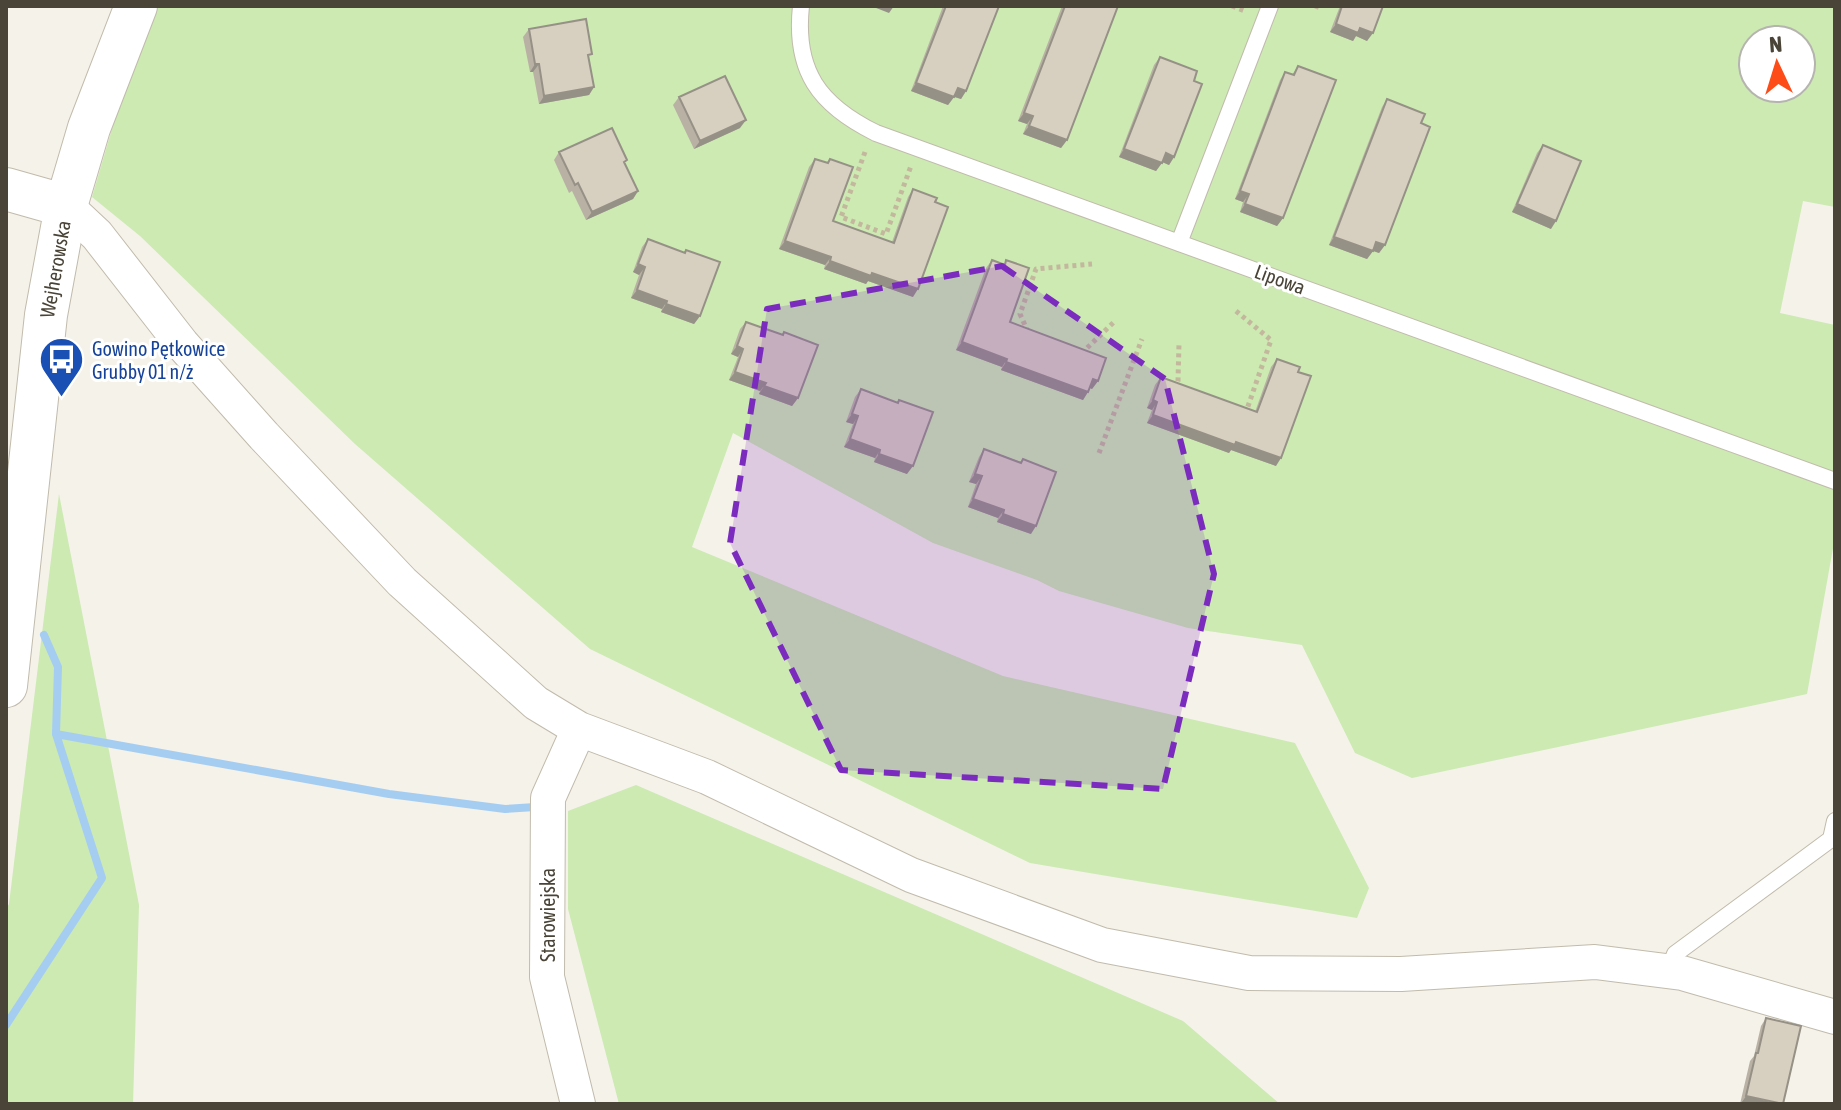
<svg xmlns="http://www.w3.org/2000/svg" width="1841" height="1110" viewBox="0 0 1841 1110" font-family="'Asap Condensed',sans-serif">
<rect width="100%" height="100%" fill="#f5f2ea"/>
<path fill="#cceab2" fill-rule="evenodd" d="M 157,6 L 1835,6 L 1835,207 L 1803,201 L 1780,313 L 1835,325 L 1835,537 L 1807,694 L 1412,778 L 1355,753 L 1302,645 L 1188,628 L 1059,591 L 1037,580 L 933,543 L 733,433 L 692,547 L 1003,676 L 1295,743 L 1369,888 L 1357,918 L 1030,863 L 590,649 L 355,444 L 140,236 L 92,197 L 119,105 ZM 1753,40 L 1801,40 L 1801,88 L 1753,88 Z
M 59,494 L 139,905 L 133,1104 L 6,1104 L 6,909 L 9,904 Z
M 636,785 L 1183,1021 L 1280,1104 L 619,1104 L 568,909 L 568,811 Z"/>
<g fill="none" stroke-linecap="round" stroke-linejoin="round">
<path stroke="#a5cdf2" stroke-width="8" d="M 56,734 L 389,794 L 505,809 L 535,807
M 6,1025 L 102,878 L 56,734 L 58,667 L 44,635"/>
<defs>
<path id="service" d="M 801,6 C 794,71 819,105 876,133 L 1835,481
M 1179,243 L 1270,6
M 1668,971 L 1675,954 L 1831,839 L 1835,821"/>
<path id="minor" d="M 66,206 L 97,235 L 182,344 L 264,436 L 402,582 L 536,703 L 579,729 L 707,777 L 911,875 L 1102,945 L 1249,973 L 1401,974 L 1595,962 L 1682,973 L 1835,1017
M 578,1104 L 547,977 L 548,798 L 579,729"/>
<path id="tertiary" d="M 6,189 L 66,206
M 6,686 L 46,315 L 66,206 L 89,128 L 136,6"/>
</defs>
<use href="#service" stroke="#c1bbac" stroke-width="18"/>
<use href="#minor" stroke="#c1bbac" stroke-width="36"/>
<use href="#tertiary" stroke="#c1bbac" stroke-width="44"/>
<path stroke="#c3b89d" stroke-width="5" stroke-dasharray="4 4" stroke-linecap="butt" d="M 1232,6 L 1245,11
M 1315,6 L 1321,8 L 1321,6
M 865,152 L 841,217 L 886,234 L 911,166
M 1236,311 L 1271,340 L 1246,412 L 1244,411
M 1028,332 L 1020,314 L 1036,269 L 1092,264
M 1083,352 L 1085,353 L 1087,348 L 1115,321
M 1178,387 L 1176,387 L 1178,381 L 1179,343
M 1099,453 L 1142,339"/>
<use href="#service" stroke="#fff" stroke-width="16"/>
<use href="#minor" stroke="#fff" stroke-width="34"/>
<use href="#tertiary" stroke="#fff" stroke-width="42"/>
</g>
<path fill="#b9b2a4" d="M 943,6 L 999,6 L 966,91 L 961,99 L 954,97 L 948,105 L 911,91 Z
M 1062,6 L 1118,6 L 1067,140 L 1061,148 L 1023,134 L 1027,124 L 1018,121 Z
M 1340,6 L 1383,6 L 1367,41 L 1356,36 L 1353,41 L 1330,32 Z
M 529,29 L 589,59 L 594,87 L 589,95 L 539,104 L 533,72 L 530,72 L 523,37 Z
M 1160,57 L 1194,81 L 1174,157 L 1169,165 L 1162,162 L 1156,171 L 1119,157 L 1154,65 Z
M 1298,66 L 1283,218 L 1277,226 L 1240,212 L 1243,202 L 1235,199 L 1280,80 L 1285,72 L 1292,75 Z
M 679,97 L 740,128 L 694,149 L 673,105 Z
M 1387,99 L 1421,123 L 1385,245 L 1379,253 L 1373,251 L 1367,259 L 1329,245 L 1382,107 Z
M 1543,145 L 1551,229 L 1512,212 L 1537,153 Z
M 559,152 L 625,164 L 638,191 L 633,199 L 586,220 L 572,191 L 569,193 L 554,160 Z
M 815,159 L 827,163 L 830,159 L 833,221 L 892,242 L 908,197 L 913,189 L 913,297 L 868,281 L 866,284 L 824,269 L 825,265 L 779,249 L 809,167 Z
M 648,239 L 684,253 L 686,250 L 700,316 L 694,324 L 661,312 L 662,309 L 631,298 L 639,275 L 633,272 L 642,247 Z
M 992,260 L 1004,264 L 1006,260 L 1010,322 L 1098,381 L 1092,389 L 1090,388 L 1083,400 L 1001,370 L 1002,367 L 956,350 L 986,268 Z
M 746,322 L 782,335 L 784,332 L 798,398 L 792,406 L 759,394 L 760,391 L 729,380 L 738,357 L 731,354 L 740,329 Z
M 1277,359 L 1276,466 L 1231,450 L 1229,453 L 1147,423 L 1152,410 L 1147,408 L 1155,385 L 1161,377 L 1255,412 L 1271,367 Z
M 861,389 L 897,403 L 899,400 L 907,474 L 874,462 L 875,458 L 844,447 L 853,424 L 846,422 L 855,397 Z
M 984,449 L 1021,462 L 1023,459 L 1031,534 L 997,522 L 998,518 L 968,507 L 976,484 L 969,482 L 979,457 Z
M 1766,1018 L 1801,1026 L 1740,1104 L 1750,1061 L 1754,1056 L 1761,1026 Z"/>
<path fill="#969186" d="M 871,6 L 894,6 L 889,13 Z
M 1336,24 L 1360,28 L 1373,33 L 1367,41 L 1356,36 L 1353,41 L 1330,32 Z
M 535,64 L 539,64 L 533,72 L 530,72 Z
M 916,83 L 954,97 L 948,105 L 911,91 Z
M 594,87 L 589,95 L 539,104 L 544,96 Z
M 958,88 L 966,91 L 961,99 L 952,96 Z
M 1024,113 L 1033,116 L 1027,124 L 1018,121 Z
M 746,120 L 740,128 L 694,149 L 700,141 Z
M 1029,126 L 1067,140 L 1061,148 L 1023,134 Z
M 1124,149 L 1162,163 L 1156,171 L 1119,157 Z
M 1166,153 L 1174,157 L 1169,165 L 1160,161 Z
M 638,191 L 633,199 L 586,220 L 592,212 Z
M 1240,191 L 1249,194 L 1243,202 L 1235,199 Z
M 1245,204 L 1283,218 L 1277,226 L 1240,212 Z
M 1517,204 L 1556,221 L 1551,229 L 1512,212 Z
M 1334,237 L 1373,251 L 1367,259 L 1329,245 Z
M 785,241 L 831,257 L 825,265 L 779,249 Z
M 1376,242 L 1385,245 L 1379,253 L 1371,250 Z
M 830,261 L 872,273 L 918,289 L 913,297 L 868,281 L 866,284 L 824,269 Z
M 638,264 L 645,267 L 639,275 L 633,272 Z
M 637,290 L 667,301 L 662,309 L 631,298 Z
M 666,304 L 700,316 L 694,324 L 661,312 Z
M 962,342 L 1007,359 L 1002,367 L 956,350 Z
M 737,346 L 743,349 L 738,357 L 731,354 Z
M 1006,362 L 1088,392 L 1083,400 L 1001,370 Z
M 735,372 L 766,383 L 760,391 L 729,380 Z
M 1093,379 L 1098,381 L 1092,389 L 1088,387 Z
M 764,386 L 798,398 L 792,406 L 759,394 Z
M 1153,400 L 1157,402 L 1152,410 L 1147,408 Z
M 852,414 L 858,416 L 853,424 L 846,422 Z
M 1153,415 L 1236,442 L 1281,458 L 1276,466 L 1231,450 L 1229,453 L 1147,423 Z
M 850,439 L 880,450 L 875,458 L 844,447 Z
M 879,454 L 913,466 L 907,474 L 874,462 Z
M 975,474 L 982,476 L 976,484 L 969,482 Z
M 973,499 L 1004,510 L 998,518 L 968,507 Z
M 1003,514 L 1036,526 L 1031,534 L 997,522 Z
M 1746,1096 L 1780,1104 L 1740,1104 Z"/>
<path fill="#d7cfbf" stroke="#969186" stroke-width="2" d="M 946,6 L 999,6 L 966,91 L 958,88 L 954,97 L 916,83 Z
M 1065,6 L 1118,6 L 1067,140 L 1029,126 L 1033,116 L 1024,113 Z
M 1342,6 L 1383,6 L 1373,33 L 1360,28 L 1358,33 L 1336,24 Z
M 586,19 L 592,54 L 588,55 L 594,87 L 544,96 L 539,64 L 535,64 L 529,29 Z
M 1160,57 L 1197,71 L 1194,81 L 1202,84 L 1174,157 L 1166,153 L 1162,163 L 1124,149 Z
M 1298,66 L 1336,80 L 1283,218 L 1245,204 L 1249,194 L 1240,191 L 1285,72 L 1294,75 Z
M 725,76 L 746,120 L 700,141 L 679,97 Z
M 1387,99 L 1425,114 L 1421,123 L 1430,127 L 1385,245 L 1376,242 L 1373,251 L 1334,237 Z
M 612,128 L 627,160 L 624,162 L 638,191 L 592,212 L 578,183 L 575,185 L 559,152 Z
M 1543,145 L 1581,161 L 1556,221 L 1517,204 Z
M 815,159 L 828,163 L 830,159 L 853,167 L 833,221 L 894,243 L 913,189 L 937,198 L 935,202 L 948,207 L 918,289 L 872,273 L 871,276 L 830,261 L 831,257 L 785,241 Z
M 648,239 L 685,253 L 686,250 L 720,262 L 700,316 L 666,304 L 667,301 L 637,290 L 645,267 L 638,264 Z
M 992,260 L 1005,265 L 1006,260 L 1029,268 L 1010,322 L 1106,358 L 1098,381 L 1093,379 L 1088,392 L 1006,362 L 1007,359 L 962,342 Z
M 746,322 L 783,335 L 784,332 L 818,345 L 798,398 L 764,386 L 766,383 L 735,372 L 743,349 L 737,346 Z
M 1277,359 L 1300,367 L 1298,372 L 1311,376 L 1281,458 L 1236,442 L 1235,445 L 1153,415 L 1157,402 L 1153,400 L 1161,377 L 1257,412 Z
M 861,389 L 898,403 L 899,400 L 933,412 L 913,466 L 879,454 L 880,450 L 850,439 L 858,416 L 852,414 Z
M 984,449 L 1021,463 L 1023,459 L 1056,472 L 1036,526 L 1003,514 L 1004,510 L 973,499 L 982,476 L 975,474 Z
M 1766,1018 L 1801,1026 L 1783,1104 L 1746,1096 L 1756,1053 L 1758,1053 Z"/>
<path fill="#7b2cbf" fill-opacity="0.2" stroke="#7b2cbf" stroke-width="6" stroke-dasharray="16 10" stroke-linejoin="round" d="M 1002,266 L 1165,379 L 1214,574 L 1163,789 L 841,770 L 730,543 L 767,309 Z"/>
<defs>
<symbol id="bus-pin" viewBox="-11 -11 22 30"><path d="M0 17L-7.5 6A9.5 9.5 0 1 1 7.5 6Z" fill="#1a4fb4" stroke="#fff"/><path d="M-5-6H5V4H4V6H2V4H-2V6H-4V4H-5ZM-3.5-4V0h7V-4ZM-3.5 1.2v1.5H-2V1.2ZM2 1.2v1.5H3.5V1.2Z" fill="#fff"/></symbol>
</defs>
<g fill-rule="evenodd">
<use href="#bus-pin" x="36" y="334" width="51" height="69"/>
</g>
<g text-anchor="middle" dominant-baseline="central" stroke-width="6" stroke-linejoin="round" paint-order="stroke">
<g font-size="20" fill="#494437" stroke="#fff">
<text transform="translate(55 269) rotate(-80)">Wejherowska</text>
<text transform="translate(1280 279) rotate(20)">Lipowa</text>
<text transform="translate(547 915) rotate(-90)">Starowiejska</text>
</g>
<g font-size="20" fill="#164399" stroke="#fff" text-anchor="start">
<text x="92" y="348">Gowino Pętkowice<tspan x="92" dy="23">Grubby 01 n/ż</tspan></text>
</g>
</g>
<rect width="1841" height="1110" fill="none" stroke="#494437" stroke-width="16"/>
<g transform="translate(1777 64) rotate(356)"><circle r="38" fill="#ffffff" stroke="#b6b4af" stroke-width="2"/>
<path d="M0-6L14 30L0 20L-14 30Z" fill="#fe4c18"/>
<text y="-12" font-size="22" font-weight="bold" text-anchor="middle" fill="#494437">N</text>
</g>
</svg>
